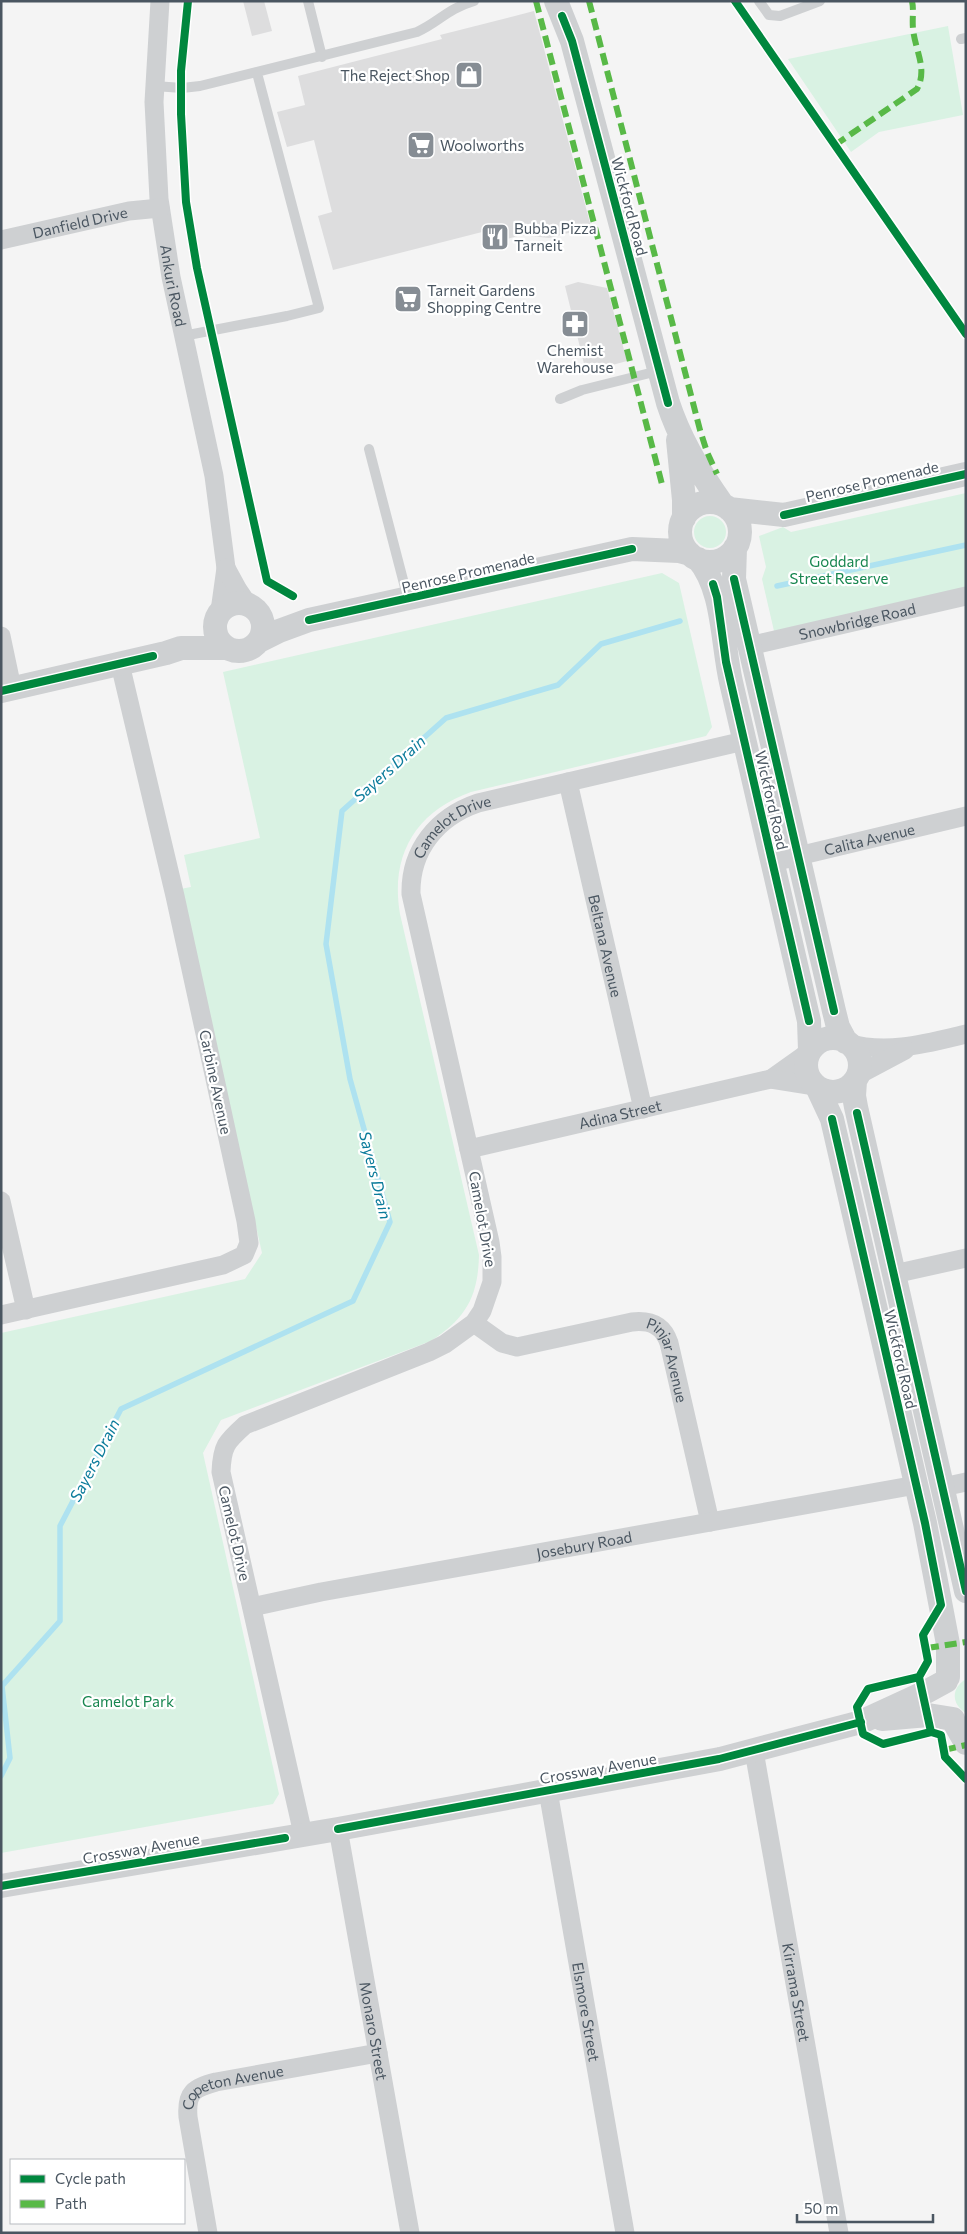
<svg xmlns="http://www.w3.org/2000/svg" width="967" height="2234" viewBox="0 0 967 2234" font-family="Commissioner,sans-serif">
<rect width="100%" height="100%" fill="#f4f4f4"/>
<path fill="#d9f2e3" d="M 948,26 L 963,115 L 879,132 L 851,152 L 788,59 Z
M 966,493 L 966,588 L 774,631 L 762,579 L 766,567 L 759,536 L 783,527 L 791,532 Z
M694 532a16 16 0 1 1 32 0a16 16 0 1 1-32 0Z
M 662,573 L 679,583 L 712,727 L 706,736 L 471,792 C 415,812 390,856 400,914 L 479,1255 C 478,1297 466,1318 431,1341 L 221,1420 L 203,1453 L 279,1794 L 273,1804 L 1,1853 L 1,1333 L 245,1279 L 262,1253 L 180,889 L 191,887 L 184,855 L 260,838 L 223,672 Z
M 966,1679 L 966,1713 C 951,1704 951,1688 966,1679 Z"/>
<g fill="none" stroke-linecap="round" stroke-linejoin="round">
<path stroke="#aee2f0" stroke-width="5.5" d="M 777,586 L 966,545
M 1,1776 L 10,1758 L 2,1686 L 60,1621 L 60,1526 L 121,1409 L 353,1301 L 390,1222 L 350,1079 L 326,944 L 342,811 L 446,718 L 558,685 L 601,644 L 680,621"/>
</g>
<path fill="#ddddde" d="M 243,1 L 264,1 L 272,31 L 252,36 Z
M 534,11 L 591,227 L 549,238 L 521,235 L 490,244 L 486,231 L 333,270 L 318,216 L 332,212 L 314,140 L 287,147 L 277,112 L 305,105 L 298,76 L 442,39 L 440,35 Z
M 578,282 L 607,288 L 627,361 L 586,372 L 565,286 Z"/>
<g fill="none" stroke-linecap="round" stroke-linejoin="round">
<path stroke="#ced0d2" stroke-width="10" d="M 308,1 L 322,57
M 759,1 L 769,15 L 780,16 L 820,1
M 961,39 L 966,38
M 155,86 L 182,88 L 200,86 L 417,32 C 439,22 447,9 474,1
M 183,336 L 287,316 L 319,308 L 257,73
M 560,399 L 582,390 L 658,371
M 369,449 L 408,599"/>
<g stroke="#ced0d2" stroke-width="19">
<path id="s1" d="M 160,1 L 154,102 L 159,199 L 171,277 L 214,476 L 226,568 L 220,611"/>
<path id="s2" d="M 1,240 L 129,211 L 160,208"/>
<path d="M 226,568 L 238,590 L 249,606"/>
<path d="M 1,636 L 12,688"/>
<path id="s3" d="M 749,646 L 966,596"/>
<path id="s4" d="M 568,782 L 643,1109"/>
<path id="s5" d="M 773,862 L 966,816"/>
<path d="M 848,1043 C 887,1055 928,1043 966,1034"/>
<path d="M 858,1075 L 905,1050"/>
<path d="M 771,1079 L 809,1052"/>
<path id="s6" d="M 469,1149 L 771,1079 L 815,1086"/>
<path d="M 1,1201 L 26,1310"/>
<path d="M 894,1274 L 966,1258"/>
<path d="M 1,1315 L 223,1265 L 244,1255 L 249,1243 L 246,1221 L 175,896 L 120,664"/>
<path id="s7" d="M 474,1323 L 502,1343 L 517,1347 L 632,1322 C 650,1320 663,1325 669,1343 L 710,1522"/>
<path d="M 943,1487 L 966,1482"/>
<path id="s8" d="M 252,1607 L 321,1592 L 916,1485"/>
<path id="s9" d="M 754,1751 L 839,2233"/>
<path id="s10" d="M 548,1791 L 625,2233"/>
<path id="s11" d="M 338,1829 L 410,2233"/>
<path id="s12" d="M 303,1834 L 221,1472 C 222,1446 226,1442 245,1425 L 429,1352 L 445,1344 L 474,1323 L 482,1311 L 492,1282 L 492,1257 L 490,1242 L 411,894 C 410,850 437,817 478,803 L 744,741"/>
<path id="s13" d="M 208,2233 L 188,2117 C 186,2092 194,2088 216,2082 L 378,2053"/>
</g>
<path stroke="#ced0d2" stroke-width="24" d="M 556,1 L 572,41 L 668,403 C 680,440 700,473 722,504
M 678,440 L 684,500 L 684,518
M680 532a30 30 0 1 1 60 0a30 30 0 1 1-60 0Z
M 729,509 L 784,515 L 966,474
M 735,548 L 734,579 L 834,1011 L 838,1027 L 846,1042
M 698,559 C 724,589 722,643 731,682 C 757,795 783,908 809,1021 L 810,1050
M215 627a24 24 0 1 1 48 0a24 24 0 1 1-48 0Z
M 259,641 L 279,631 L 309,620 L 632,549 L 679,551 L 690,554
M 1,691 L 166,653 L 181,648 L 226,648
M806 1065a27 27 0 1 1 54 0a27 27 0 1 1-54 0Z
M 855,1081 L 854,1096 L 856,1107 L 966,1591
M 818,1089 L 832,1119 L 925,1523 L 948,1644 L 948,1677
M 882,1719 L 928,1715 L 953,1719
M 953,1720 L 966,1743
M 1,1886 L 338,1829 L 720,1759 L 861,1722 L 924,1693 L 946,1681"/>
<path stroke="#58b947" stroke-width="6" stroke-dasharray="12 6" stroke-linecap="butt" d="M 536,1 L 663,488
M 589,1 L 700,430 L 707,452 L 717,474
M 835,145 L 917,89 C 928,69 915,50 913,29 C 912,19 914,10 912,1
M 927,1648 L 966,1642
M 944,1750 L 966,1745"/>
<defs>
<path id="cycleway" d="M 188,1 L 181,71 L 181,114 L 186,202 L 197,268 L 267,581 L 293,596
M 735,1 L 966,334
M 562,16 L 572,41 L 668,403
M 784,515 L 966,474
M 734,579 L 834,1011
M 713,584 L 717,597 L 726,662 L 809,1021
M 309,620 L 632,549
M 1,691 L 153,656
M 857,1113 L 966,1591
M 832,1119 L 925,1523 L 941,1605 L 923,1635 L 928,1661 L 919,1677 L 931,1732 L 941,1735 L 945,1757 L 966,1779
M 919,1677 L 868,1689 L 857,1707 L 863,1734 L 883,1744 L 931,1732
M 338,1829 L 719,1759 L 861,1722
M 1,1886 L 285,1838"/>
</defs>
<use href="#cycleway" stroke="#fff" stroke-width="11"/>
<use href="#cycleway" stroke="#00873e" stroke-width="8"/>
</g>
<defs>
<symbol id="shop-square" viewBox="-11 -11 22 22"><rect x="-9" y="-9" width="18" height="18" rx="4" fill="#868d94" stroke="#fff"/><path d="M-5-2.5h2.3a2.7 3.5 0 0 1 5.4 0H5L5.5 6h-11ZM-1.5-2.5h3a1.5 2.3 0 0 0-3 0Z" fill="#fff"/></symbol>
<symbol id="supermarket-square" viewBox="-11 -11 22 22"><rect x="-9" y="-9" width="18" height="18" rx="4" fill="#868d94" stroke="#fff"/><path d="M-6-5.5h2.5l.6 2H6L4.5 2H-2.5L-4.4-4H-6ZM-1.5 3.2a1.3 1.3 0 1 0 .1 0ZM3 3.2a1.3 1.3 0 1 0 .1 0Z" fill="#fff"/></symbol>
<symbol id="restaurant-square" viewBox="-11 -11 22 22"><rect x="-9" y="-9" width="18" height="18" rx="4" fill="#868d94" stroke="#fff"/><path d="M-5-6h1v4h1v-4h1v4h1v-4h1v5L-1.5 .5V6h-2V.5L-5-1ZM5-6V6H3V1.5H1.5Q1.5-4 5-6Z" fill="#fff"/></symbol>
<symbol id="pharmacy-square" viewBox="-11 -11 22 22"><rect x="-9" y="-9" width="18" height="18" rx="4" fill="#868d94" stroke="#fff"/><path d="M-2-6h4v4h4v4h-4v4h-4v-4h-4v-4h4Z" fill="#fff"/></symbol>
</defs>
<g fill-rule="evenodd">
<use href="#shop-square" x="453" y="59" width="32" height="32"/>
<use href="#supermarket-square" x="405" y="129" width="32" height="32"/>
<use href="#restaurant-square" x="479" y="221" width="32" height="32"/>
<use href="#supermarket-square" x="392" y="283" width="32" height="32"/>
<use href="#pharmacy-square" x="559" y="308" width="32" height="32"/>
</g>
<g text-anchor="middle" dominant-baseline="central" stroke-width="4.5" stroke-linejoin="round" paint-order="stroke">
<g font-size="15" fill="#4a5661" stroke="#fff" text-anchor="start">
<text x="450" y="75" text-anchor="end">The Reject Shop</text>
<text x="440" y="145">Woolworths</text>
<text x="514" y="228">Bubba Pizza<tspan x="514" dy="17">Tarneit</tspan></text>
<text x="427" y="290">Tarneit Gardens<tspan x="427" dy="17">Shopping Centre</tspan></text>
<text x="575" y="350" text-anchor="middle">Chemist<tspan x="575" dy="17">Warehouse</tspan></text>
</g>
<g font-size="15" fill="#4a5661" stroke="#fff">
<text transform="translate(630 206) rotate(75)">Wickford Road</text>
<text stroke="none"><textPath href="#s2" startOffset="81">Danfield Drive</textPath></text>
<text stroke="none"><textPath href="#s1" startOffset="286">Ankuri Road</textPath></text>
<text transform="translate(872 481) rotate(-13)">Penrose Promenade</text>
<text transform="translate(468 572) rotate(-13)">Penrose Promenade</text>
<text stroke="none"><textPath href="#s3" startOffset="111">Snowbridge Road</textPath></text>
<text transform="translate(772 800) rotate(77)">Wickford Road</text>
<text stroke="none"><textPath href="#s12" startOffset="1206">Camelot Drive</textPath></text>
<text stroke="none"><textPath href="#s5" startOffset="99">Calita Avenue</textPath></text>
<text stroke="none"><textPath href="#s4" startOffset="168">Beltana Avenue</textPath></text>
<text transform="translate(216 1082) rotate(78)">Carbine Avenue</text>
<text stroke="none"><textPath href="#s6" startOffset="155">Adina Street</textPath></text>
<text transform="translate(483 1219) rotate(80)">Camelot Drive</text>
<text transform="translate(901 1359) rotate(77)">Wickford Road</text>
<text stroke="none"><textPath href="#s7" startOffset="229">Pinjar Avenue</textPath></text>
<text transform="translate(235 1533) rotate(77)">Camelot Drive</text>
<text stroke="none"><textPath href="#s8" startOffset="338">Josebury Road</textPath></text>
<text transform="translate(598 1768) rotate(-10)">Crossway Avenue</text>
<text transform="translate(141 1848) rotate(-10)">Crossway Avenue</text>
<text stroke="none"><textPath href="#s9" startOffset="245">Kirrama Street</textPath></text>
<text stroke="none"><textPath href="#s10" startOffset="224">Elsmore Street</textPath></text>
<text stroke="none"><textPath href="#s11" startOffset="205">Monaro Street</textPath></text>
<text stroke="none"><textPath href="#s13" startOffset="181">Copeton Avenue</textPath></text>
</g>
<g font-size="15" fill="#17864f" stroke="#fff">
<text x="839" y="561">Goddard<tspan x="839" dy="17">Street Reserve</tspan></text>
<text x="128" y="1701">Camelot Park</text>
</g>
<g font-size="16" font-style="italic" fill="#0c7c9b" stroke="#fff">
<text transform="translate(389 768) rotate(-42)">Sayers Drain</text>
<text transform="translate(376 1175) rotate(76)">Sayers Drain</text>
<text transform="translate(94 1460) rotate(-63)">Sayers Drain</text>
</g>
</g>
<rect width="967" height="2234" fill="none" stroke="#4a5661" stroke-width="5"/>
<rect x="10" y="2159" width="175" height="65" fill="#ffffff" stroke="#b7bbc0"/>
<rect x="20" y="2175" width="25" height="8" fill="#00873e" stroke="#b7bbc0"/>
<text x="55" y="2184" font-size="15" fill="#4a5661">Cycle path</text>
<rect x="20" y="2200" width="25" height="8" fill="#58b947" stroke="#b7bbc0"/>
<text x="55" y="2209" font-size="15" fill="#4a5661">Path</text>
<path d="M797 2214v8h136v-8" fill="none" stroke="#4a5661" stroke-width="2.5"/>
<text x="804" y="2214" font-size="15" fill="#4a5661" stroke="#ffffff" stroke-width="4" paint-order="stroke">50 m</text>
</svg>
